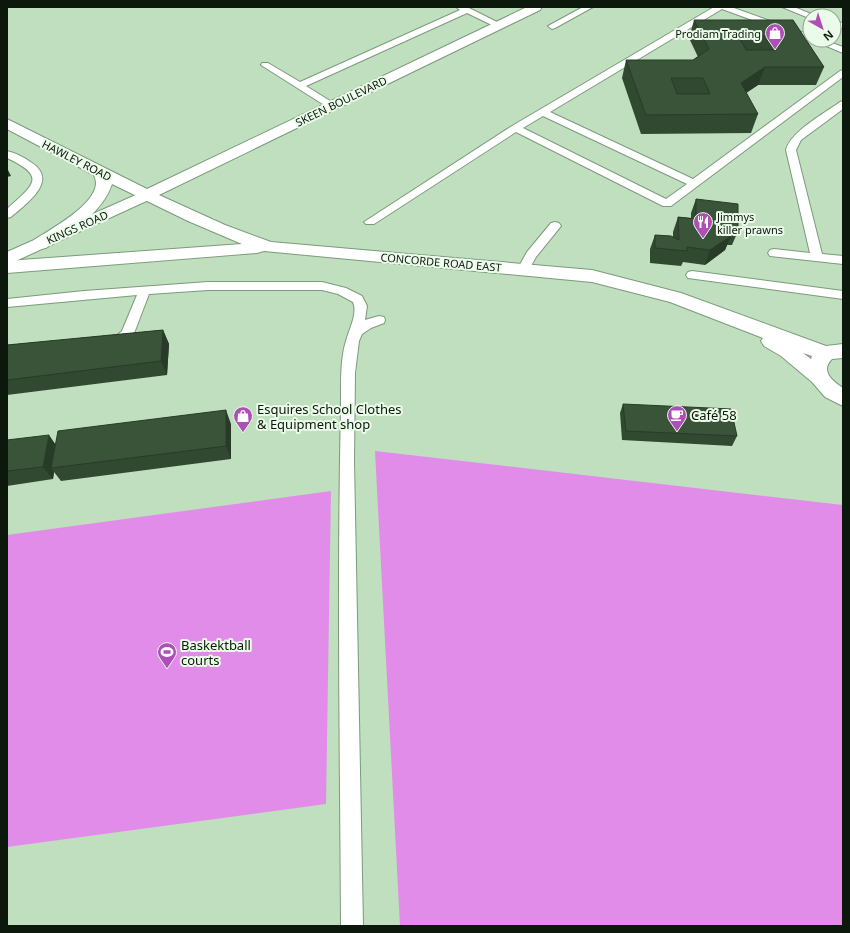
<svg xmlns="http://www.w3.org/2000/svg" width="850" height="933" viewBox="0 0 850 933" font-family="'Noto Sans',sans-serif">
<rect width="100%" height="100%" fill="#bfdfbe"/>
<path fill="#e28ce9" d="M 375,451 L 843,505 L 843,926 L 400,926 Z
M 331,491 L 326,804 L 7,847 L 7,535 Z"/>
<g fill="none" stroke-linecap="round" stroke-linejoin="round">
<defs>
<path id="lane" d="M 456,7 L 467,7 L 503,25 L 502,27 L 496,27 L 467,13 L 306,86 L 335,104 L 337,106 L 335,108 L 329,108 L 261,65 L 262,63 L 268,63 L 300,82 L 460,10 Z
M 583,7 L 593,7 L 555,28 L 552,29 L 548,26 Z
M 714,7 L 731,7 L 810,35 L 810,40 L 824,40 L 843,47 L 843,53 L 812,40 L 807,40 L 722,9 L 550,112 L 693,179 L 840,71 L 843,70 L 843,77 L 671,206 L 663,206 L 516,132 L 374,224 L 366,224 L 364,222 L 512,126 ZM 543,116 L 687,184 L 666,199 L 523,128 Z
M 782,7 L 794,7 L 816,16 L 810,16 L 809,18 Z
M 834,21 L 843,23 L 843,29 L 834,26 Z
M 843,101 L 843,109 L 801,140 L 796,150 L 822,254 L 843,256 L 843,264 L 770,256 L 768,253 L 770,250 L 774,249 L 810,253 L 786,150 C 790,132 825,113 840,102 Z
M 7,151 C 16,153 25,158 32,163 C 59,181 26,204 11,217 L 7,218 L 7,209 C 33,185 48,177 7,158 Z
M 555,222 L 559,223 L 561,226 L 536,257 L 527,273 L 519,273 L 517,270 L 527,252 L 551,223 Z
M 692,271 L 843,291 L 843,299 L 688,278 L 686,275 L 688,272 Z
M 208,282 L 322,282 L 346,288 L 362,296 L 367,306 L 365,320 L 379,316 L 384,317 L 385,320 L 384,323 L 371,328 L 362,334 L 359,341 L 355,373 L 354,461 L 363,926 L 341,926 C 340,753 337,580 341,406 C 341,387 340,359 346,341 C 349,329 358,314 353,302 L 338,294 L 322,290 L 208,290 L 149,294 L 133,336 L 129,341 L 111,350 L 106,348 L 104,345 C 108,338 117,337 122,331 L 137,295 L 7,307 L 7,299 L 84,291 Z"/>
<path id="street" d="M 147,190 L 153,192 L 155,195 L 153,198 L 7,265 L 7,252 Z"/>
<path id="secondary" d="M 527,7 L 542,7 L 540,10 L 159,195 L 225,225 L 271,242 L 592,270 L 681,293 L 826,346 L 843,344 L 843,358 L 832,359 C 820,371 832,381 843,388 L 843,406 L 825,397 L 812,382 L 781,356 L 764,346 L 761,341 L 763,338 L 670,302 L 592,282 L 264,251 L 257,253 L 7,273 L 7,261 L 242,244 L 188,221 L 112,184 C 102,214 71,231 46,248 L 40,249 L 34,248 L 31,244 L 34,240 C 51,229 94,206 96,184 C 96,181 95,177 94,175 L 7,129 L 7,119 L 147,189 ZM 803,353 L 812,356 L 811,359 Z"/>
</defs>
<use href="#lane" stroke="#7c9a7c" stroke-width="2"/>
<use href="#street" stroke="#7c9a7c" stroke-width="2"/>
<use href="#secondary" stroke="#7c9a7c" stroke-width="2"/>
<use href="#lane" fill="#fff" fill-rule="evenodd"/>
<use href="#street" fill="#fff" fill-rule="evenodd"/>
<use href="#secondary" fill="#fff" fill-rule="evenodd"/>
</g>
<path fill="#314831" d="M 694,20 L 793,20 L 824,67 L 816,85 L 758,85 L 746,93 L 758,114 L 751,133 L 641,134 L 622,78 L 626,60 L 693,60 L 698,57 L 689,38 Z
M 696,199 L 738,231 L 732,245 L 727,245 L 725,250 L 705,265 L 683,262 L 681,266 L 650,263 L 650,249 L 655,235 L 673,237 L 673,232 L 678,217 L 691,218 L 691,213 Z
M 163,330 L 169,344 L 167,375 L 7,395 L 7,345 Z
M 623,404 L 737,436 L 732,446 L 622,440 L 620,413 Z
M 231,424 L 231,459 L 61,481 L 54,472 L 53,479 L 7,486 L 7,440 L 55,444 Z"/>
<path fill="#283b28" d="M 765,67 L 758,85 L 734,101 L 741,83 Z
M 7,168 L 11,176 L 7,177 Z
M 731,236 L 725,250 L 705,265 L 710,250 Z
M 163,330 L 169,344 L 167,375 L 161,361 Z
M 226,410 L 231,424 L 231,459 L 226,446 Z
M 49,435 L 58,448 L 51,468 L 54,472 L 53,479 L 43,467 Z"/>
<path fill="#395439" stroke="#283b28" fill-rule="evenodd" d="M 694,20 L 793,20 L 824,67 L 765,67 L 741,83 L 758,114 L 646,115 L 626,60 L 693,60 L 709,49 ZM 738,36 L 768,36 L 776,50 L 746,50 ZM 671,78 L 703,78 L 710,94 L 677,94 Z
M 696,199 L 738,204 L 738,231 L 729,231 L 731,236 L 710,250 L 687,247 L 687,251 L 655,248 L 655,235 L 671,236 L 679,240 L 678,217 L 696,219 Z
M 163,330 L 161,361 L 7,380 L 7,345 Z
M 623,404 L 731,409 L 737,436 L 626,431 Z
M 226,410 L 226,446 L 51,468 L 58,431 Z
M 49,435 L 43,467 L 7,471 L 7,440 Z"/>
<defs>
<symbol id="shop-pin" viewBox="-11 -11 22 30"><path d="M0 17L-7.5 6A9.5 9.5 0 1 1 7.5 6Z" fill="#ae4eb7" stroke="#ebfbea"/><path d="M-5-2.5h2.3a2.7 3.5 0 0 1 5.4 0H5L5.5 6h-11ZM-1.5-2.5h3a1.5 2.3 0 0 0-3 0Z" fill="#fff"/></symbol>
<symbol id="restaurant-pin" viewBox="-11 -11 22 30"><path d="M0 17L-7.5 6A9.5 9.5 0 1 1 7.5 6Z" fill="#ae4eb7" stroke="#ebfbea"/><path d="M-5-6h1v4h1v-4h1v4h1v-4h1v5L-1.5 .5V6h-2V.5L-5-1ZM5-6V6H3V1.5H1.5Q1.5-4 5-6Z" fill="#fff"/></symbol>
<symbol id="cafe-pin" viewBox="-11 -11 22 30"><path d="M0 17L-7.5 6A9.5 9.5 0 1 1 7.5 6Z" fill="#ae4eb7" stroke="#ebfbea"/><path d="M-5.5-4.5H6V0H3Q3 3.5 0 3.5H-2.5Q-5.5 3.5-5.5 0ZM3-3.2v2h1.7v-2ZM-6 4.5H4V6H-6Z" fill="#fff"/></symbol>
<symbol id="stadium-pin" viewBox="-11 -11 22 30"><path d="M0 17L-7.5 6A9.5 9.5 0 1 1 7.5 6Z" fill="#ae4eb7" stroke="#ebfbea"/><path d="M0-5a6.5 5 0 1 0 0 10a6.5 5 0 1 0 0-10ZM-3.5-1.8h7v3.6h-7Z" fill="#fff"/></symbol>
</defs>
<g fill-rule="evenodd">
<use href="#shop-pin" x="764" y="22" width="22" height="30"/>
<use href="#restaurant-pin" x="692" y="211" width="22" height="30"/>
<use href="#cafe-pin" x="666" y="404" width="22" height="30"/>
<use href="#shop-pin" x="232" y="405" width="22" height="30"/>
<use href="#stadium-pin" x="156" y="641" width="22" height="30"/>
</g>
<g text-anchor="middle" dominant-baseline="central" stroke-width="4" stroke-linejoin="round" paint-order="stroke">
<g font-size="11" fill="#0c180c" stroke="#ebfbea" text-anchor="end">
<text x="761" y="33">Prodiam Trading</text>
<text x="717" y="216" text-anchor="start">Jimmys<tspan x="717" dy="13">killer prawns</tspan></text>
</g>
<g font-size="11" fill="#0c180c" stroke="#ebfbea">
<text transform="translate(341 101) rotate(-26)">SKEEN BOULEVARD</text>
<text transform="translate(77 160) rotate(27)">HAWLEY ROAD</text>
<text transform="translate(77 227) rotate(-24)">KINGS ROAD</text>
<text transform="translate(441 262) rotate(5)">CONCORDE ROAD EAST</text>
</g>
<g font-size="13" fill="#0c180c" stroke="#ebfbea" text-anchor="start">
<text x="257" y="409">Esquires School Clothes<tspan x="257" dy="15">&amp; Equipment shop</tspan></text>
<text x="691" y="415">Café 58</text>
<text x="181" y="645">Baskektball<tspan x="181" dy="15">courts</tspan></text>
</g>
</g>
<rect width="850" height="933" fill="none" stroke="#0c180c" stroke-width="16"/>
<g transform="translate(822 28) rotate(141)"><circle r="19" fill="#ebfbea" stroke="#92a091"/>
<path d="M0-3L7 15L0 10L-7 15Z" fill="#ae4eb7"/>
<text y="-6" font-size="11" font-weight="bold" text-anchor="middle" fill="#0c180c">N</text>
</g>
</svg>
